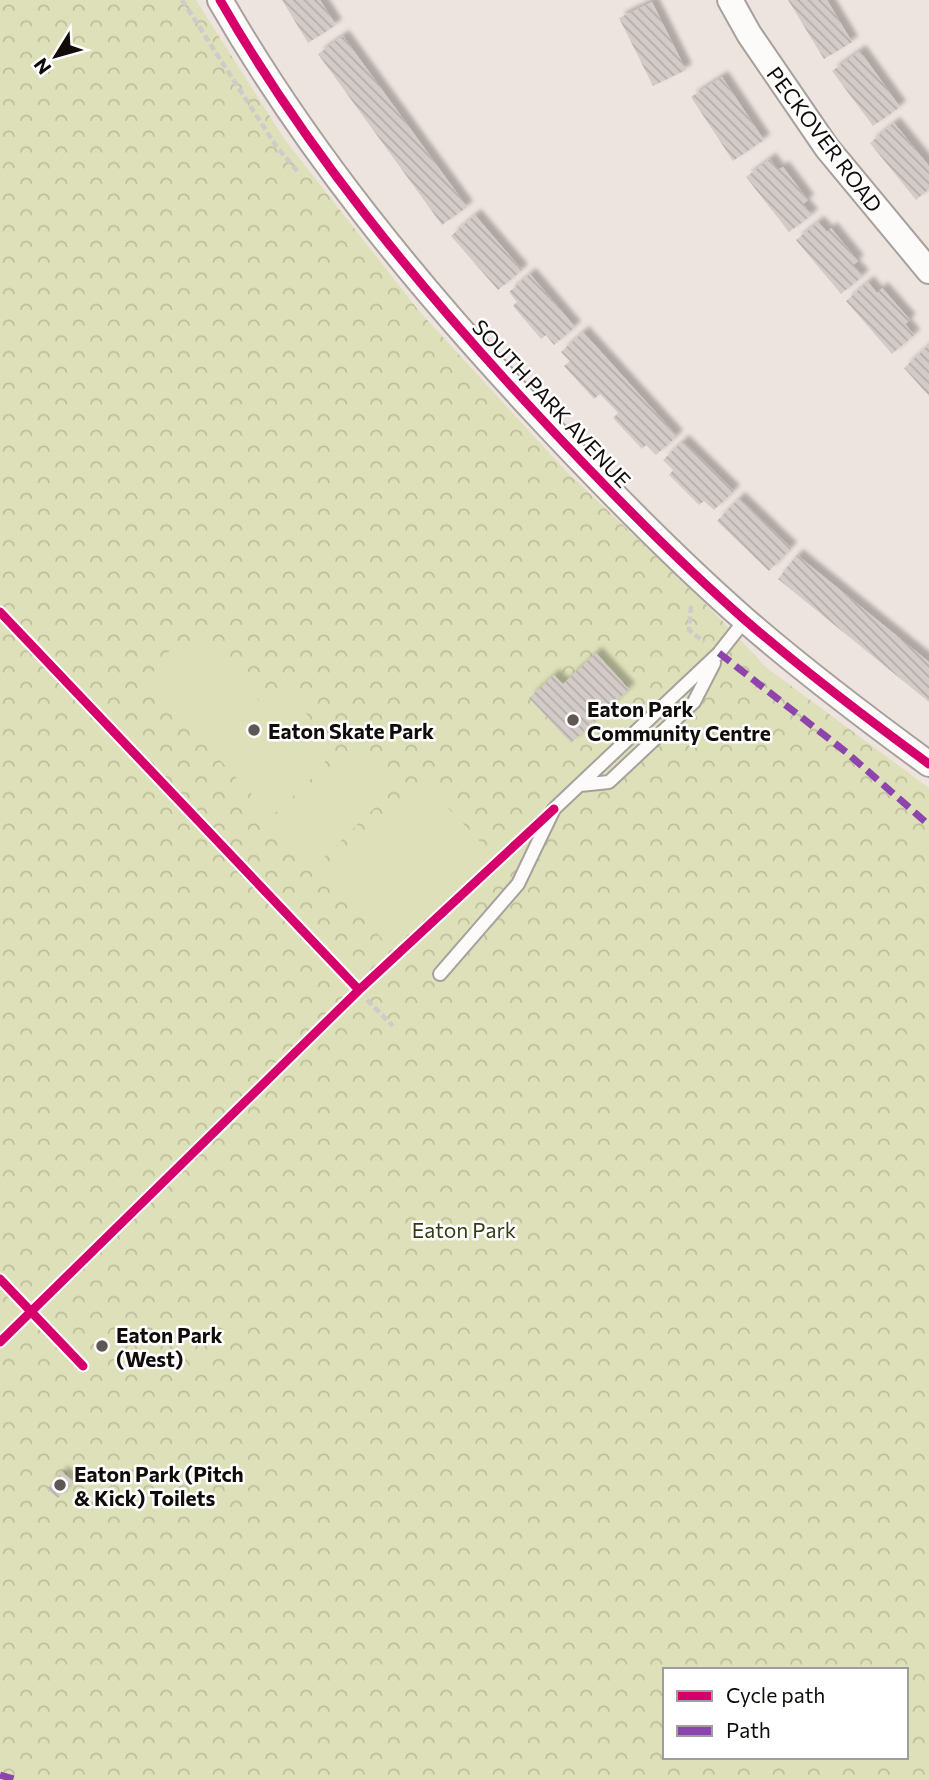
<svg xmlns="http://www.w3.org/2000/svg" width="929" height="1780" viewBox="0 0 929 1780" font-family="Commissioner,sans-serif">
<defs>
<pattern id="forest-crowns" width="20" height="18" patternUnits="userSpaceOnUse" patternTransform="scale(1.75)"><rect width="20" height="18" fill="#dde0b8"/><path d="M2 6a3 3 0 1 1 6 0M12 15a3 3 0 1 1 6 0" fill="none" stroke="#bdbf9d"/></pattern>
<pattern id="building-back-hatch" width="6" height="6" patternUnits="userSpaceOnUse" patternTransform="scale(1.75)"><rect width="6" height="6" fill="#d3cbc7"/><path d="M-1 5l2 2M0 0l6 6M5-1l2 2" fill="none" stroke="#b4adaa"/></pattern>
<filter id="shadow"><feDropShadow dx="6" dy="-6" stdDeviation="2" flood-color="#0004"/></filter>
</defs>
<rect width="100%" height="100%" fill="#eee4df"/>
<path fill="url(#forest-crowns)" fill-rule="evenodd" d="M 0,0 L 196,0 L 285,140 L 419,311 L 564,469 L 707,605 L 767,668 L 929,788 L 929,1780 L 0,1780 ZM 665,1670 L 906,1670 L 906,1757 L 665,1757 Z"/>
<path fill="#dde0b8" d="M 181,644 L 197,644 L 210,650 L 264,706 L 283,695 L 297,698 L 330,754 L 318,772 L 265,823 L 261,804 L 150,685 C 154,665 162,654 181,644 Z
M 358,742 L 398,785 L 314,867 L 272,824 Z
M 427,786 L 489,851 L 388,945 L 327,880 Z"/>
<path fill="url(#building-back-hatch)" filter="url(#shadow)" d="M 282,0 L 320,0 L 336,25 L 308,43 Z
M 788,0 L 827,0 L 852,42 L 824,59 Z
M 652,2 L 686,70 L 653,86 L 619,18 Z
M 343,36 L 467,207 L 442,225 L 318,54 Z
M 860,51 L 900,107 L 873,126 L 832,71 Z
M 722,77 L 764,140 L 733,161 L 691,97 Z
M 894,123 L 929,166 L 929,189 L 916,200 L 870,143 Z
M 770,159 L 778,170 L 783,167 L 808,200 L 803,204 L 812,215 L 789,232 L 746,177 Z
M 475,215 L 522,270 L 498,290 L 451,236 Z
M 818,222 L 827,232 L 831,228 L 858,261 L 853,265 L 863,276 L 841,294 L 796,240 Z
M 530,274 L 575,327 L 554,345 L 546,335 L 541,339 L 513,306 L 517,302 L 509,292 Z
M 868,282 L 877,293 L 882,288 L 910,320 L 905,324 L 914,335 L 892,354 L 846,301 Z
M 583,332 L 677,436 L 656,455 L 646,445 L 642,449 L 613,418 L 618,413 L 600,394 L 594,399 L 564,366 L 570,361 L 561,352 Z
M 929,345 L 929,396 L 904,368 Z
M 683,441 L 734,491 L 714,510 L 704,501 L 699,505 L 669,475 L 673,470 L 663,460 Z
M 739,498 L 791,548 L 769,571 L 717,521 Z
M 797,555 L 929,662 L 929,702 L 778,579 Z
M 596,653 L 629,689 L 571,743 L 529,698 L 554,675 L 563,684 Z
M 62,1472 L 73,1481 L 58,1498 L 47,1489 Z"/>
<g fill="none" stroke-linecap="round" stroke-linejoin="round">
<defs>
<path id="lane" d="M 580,785 L 609,782 L 694,702 L 714,663
M 440,974 L 518,884 L 554,809 L 719,653 L 745,620"/>
<path id="street" d="M 220,0 C 306,150 417,285 535,412 C 602,484 671,555 745,620 C 804,671 866,718 929,764
M 730,0 L 749,34 L 827,148 L 929,271"/>
</defs>
<use href="#lane" stroke="#a8a09c" stroke-width="16"/>
<use href="#street" stroke="#a8a09c" stroke-width="28"/>
<path stroke="#cfcbca" stroke-width="4.5" stroke-dasharray="7 3.5" stroke-linecap="butt" d="M 182,0 L 276,146 L 298,172
M 691,606 L 689,630 L 704,642
M 367,1000 L 393,1026"/>
<use href="#lane" stroke="#fcfbfa" stroke-width="12"/>
<use href="#street" stroke="#fcfbfa" stroke-width="24"/>
<path stroke="#8e44ad" stroke-width="7" stroke-dasharray="14 7" stroke-linecap="butt" d="M 719,653 L 846,752 L 929,825
M 0,1775 L 17,1780"/>
<defs>
<path id="cycleway" d="M 220,0 C 306,150 417,285 535,412 C 602,484 671,555 745,620 C 804,671 866,718 929,764
M 0,612 L 359,990
M 0,1279 L 83,1366
M 0,1342 L 359,990 L 554,809"/>
</defs>
<use href="#cycleway" stroke="#fff" stroke-width="13"/>
<use href="#cycleway" stroke="#d6006c" stroke-width="9"/>
</g>
<g fill="#5e5754" stroke="#fff" stroke-width="2.5">
<circle cx="573" cy="720" r="7"/>
<circle cx="254" cy="730" r="7"/>
<circle cx="102" cy="1346" r="7"/>
<circle cx="60" cy="1485" r="7"/>
</g>
<g text-anchor="middle" dominant-baseline="central" stroke-width="5" stroke-linejoin="round" paint-order="stroke">
<g font-size="21" fill="#110b09" stroke="#fff">
<text transform="translate(825 139) rotate(53)">PECKOVER ROAD</text>
<text transform="translate(552 403) rotate(47)">SOUTH PARK AVENUE</text>
</g>
<g font-size="21" font-weight="bold" fill="#110b09" stroke="#fff" text-anchor="start">
<text x="587" y="708">Eaton Park<tspan x="587" dy="24">Community Centre</tspan></text>
<text x="268" y="730">Eaton Skate Park</text>
<text x="116" y="1334">Eaton Park<tspan x="116" dy="24">(West)</tspan></text>
<text x="74" y="1473">Eaton Park (Pitch<tspan x="74" dy="24">&amp; Kick) Toilets</tspan></text>
</g>
<g font-size="21" fill="#343b14" stroke="#fff">
<text x="464" y="1229">Eaton Park</text>
</g>
</g>
<rect x="663" y="1668" width="245" height="91" fill="#ffffff" stroke="#a09d9d" stroke-width="2"/>
<rect x="677" y="1691" width="35" height="10" fill="#d6006c" stroke="#a09d9d" stroke-width="2"/>
<text x="726" y="1703" font-size="21" fill="#110b09">Cycle path</text>
<rect x="677" y="1726" width="35" height="10" fill="#8e44ad" stroke="#a09d9d" stroke-width="2"/>
<text x="726" y="1738" font-size="21" fill="#110b09">Path</text>
<g transform="translate(56 56) rotate(233)" stroke="#ffffff" stroke-width="5" paint-order="stroke">
<path d="M0-5L12 26L0 18L-12 26Z" fill="#110b09"/>
<text y="-10" font-size="19" font-weight="bold" text-anchor="middle" fill="#110b09">N</text>
</g>
</svg>
